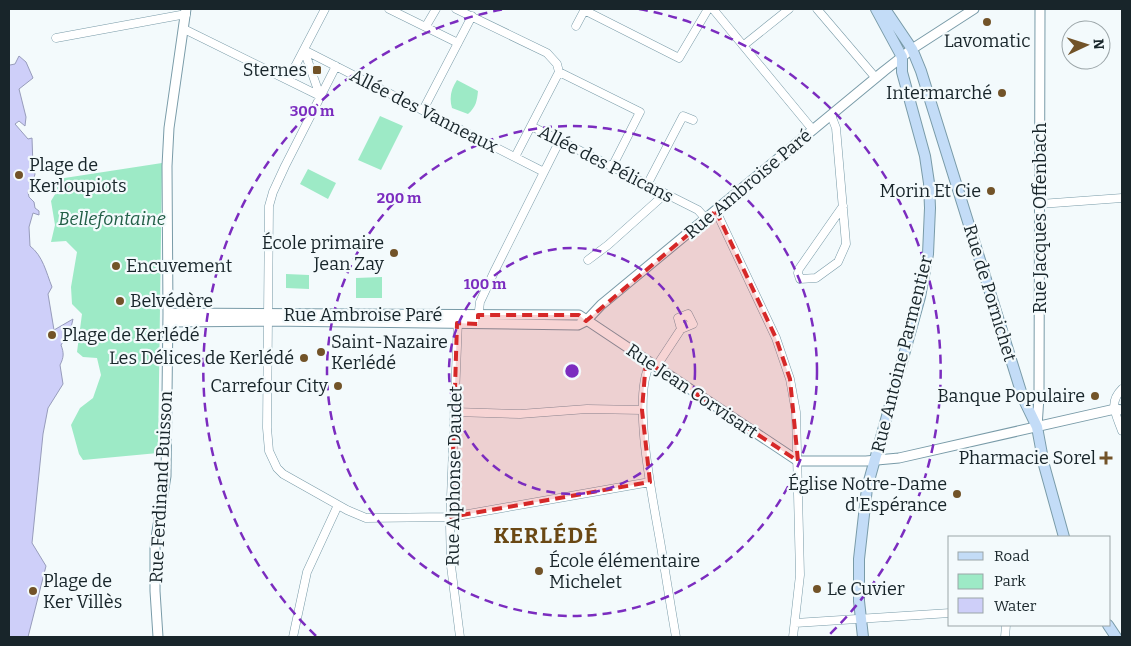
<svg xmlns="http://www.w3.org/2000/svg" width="1131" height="646" viewBox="0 0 1131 646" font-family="Bitter,serif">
<rect width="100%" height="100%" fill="#f3fafc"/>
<path fill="#9deac6" d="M 457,80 L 478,91 C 477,101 476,107 468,114 L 452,108 C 449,98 451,89 457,80 Z
M 380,116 L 403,126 L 381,170 L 358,160 Z
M 162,163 L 158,453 L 83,460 L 79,454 L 71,425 L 80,408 L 93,398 L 101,375 L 97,358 L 83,357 L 77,352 L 82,314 L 72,304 L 71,287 L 77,252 L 66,241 L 51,242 L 55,225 L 51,201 L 57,191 L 58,179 Z
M 308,169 L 336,183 L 328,199 L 300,184 Z
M 286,274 L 309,275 L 309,289 L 286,288 Z
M 382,277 L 382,298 L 356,298 L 356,278 Z"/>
<path fill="#cecff9" stroke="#979cbb" d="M 19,56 L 26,62 L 33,78 L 19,89 L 26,117 L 25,126 L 19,121 L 15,124 L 28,139 L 32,138 L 33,167 L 35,174 L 32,185 L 28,192 L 29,197 L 34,202 L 35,208 L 39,211 L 39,215 L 33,213 L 29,227 L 30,246 C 43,256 46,272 52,287 L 48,294 L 54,330 L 73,319 L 70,332 L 61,345 C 64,353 64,357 60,365 L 63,384 L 48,408 L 43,434 L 32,543 L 46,566 L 28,637 L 9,637 L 9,64 L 10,65 L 15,64 Z"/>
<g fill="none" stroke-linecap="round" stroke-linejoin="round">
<defs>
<path id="minor" d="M 389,9 L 458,43
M 456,9 L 547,53 L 557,64 L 559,72 L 515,157
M 713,9 L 813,130
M 817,9 L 875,77
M 584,10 L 679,58 L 708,9
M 426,26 L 436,9
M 576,26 L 585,9
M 184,29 L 320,96
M 56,38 L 186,14
M 744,45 L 789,9
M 304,50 L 544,172
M 304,50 L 320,96
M 336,66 L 285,166 L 273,192 L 269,206 L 267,428 L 269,451 L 277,468 L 283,474 L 347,510 L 366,518 L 451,517 L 650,482
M 559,72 L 640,112 L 612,167
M 288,80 L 325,9
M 423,110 L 472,16
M 831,115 L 836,128 L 846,244 L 838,262 L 816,278 L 800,279 L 798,273 L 799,269 L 843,206
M 531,126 L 698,210 L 706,219
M 647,185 L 683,116 L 693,120
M 1040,204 L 1122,198
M 716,211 L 776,338 L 790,379 L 796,412 L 800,575 L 793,637
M 588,260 L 608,245 L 665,194
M 478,319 L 480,302 L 495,270 L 560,140
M 458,320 L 450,524 L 451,566 L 460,637
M 650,364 C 632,397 652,495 659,535 C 665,569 670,603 676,637
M 656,367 L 681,329 L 693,324 L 688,314 L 678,318 L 681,329
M 1122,389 C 1108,403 1116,414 1122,431
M 455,412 L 520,414 L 587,409 L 642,410
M 795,623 L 950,613
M 293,637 L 307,572 L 338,505
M 1005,637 L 1006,625"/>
<path id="tertiary" d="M 168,313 L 579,315 L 798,461 L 866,461 L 899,458 L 1115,409 L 1122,410
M 168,322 L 269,321 L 578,325 L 586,321 L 601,305 L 884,71 L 912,49 L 974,9
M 1037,427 L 1039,397 L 1040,9
M 158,637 L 155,591 L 155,544 L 166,476 L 168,313 L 167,166 L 169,128 L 186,9"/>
<path id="secondary" d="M 885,9 L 912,49 L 921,71 L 1023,398 L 1037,427 L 1044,465 L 1064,537
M 1108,625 L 1116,637
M 863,637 L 859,601 L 859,559 L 867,488 L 920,297 L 928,254 L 930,208 L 929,183 L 925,156 L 902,72 L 902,57 L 876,9"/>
</defs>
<use href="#minor" stroke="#799ba8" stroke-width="9"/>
<use href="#tertiary" stroke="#799ba8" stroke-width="11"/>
<use href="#secondary" stroke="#799ba8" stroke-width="12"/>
<use href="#minor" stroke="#fff" stroke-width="8"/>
<use href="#tertiary" stroke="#fff" stroke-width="9"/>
<use href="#secondary" stroke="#c3dcf7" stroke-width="10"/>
</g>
<path fill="#d62828" fill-opacity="0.2" stroke="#d62828" stroke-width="4" stroke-dasharray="10 6" stroke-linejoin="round" d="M 716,211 L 776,338 L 790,379 L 798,461 L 646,361 L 642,410 L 650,482 L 451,517 L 457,323 L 478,324 L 478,315 L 579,315 L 586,321 Z"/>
<g fill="none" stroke="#7b2cbf" stroke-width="2.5" stroke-dasharray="9 6">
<circle cx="572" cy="371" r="123"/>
<circle cx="572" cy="371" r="245"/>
<path d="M316 636A368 368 0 0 1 505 9M639 9A368 368 0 0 1 828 636"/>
</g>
<g fill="#725328" stroke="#f3fafc" stroke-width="2">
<circle cx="987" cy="22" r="5"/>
<rect x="312" y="65" width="10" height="10" rx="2.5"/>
<circle cx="1002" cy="93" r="5"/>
<circle cx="19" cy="175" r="5"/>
<circle cx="991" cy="191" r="5"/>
<circle cx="394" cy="253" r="5"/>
<circle cx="116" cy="266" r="5"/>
<circle cx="120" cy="301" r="5"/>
<circle cx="52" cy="335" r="5"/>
<circle cx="321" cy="352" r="5"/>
<circle cx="304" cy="358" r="5"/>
<circle cx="338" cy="386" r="5"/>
<circle cx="1095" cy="396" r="5"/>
<path d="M1103.5 450.5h5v5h5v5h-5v5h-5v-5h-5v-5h5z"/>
<circle cx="957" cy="494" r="5"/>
<circle cx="539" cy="571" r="5"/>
<circle cx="817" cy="589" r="5"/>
<circle cx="33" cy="591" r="5"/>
</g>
<g text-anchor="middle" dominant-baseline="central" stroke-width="4.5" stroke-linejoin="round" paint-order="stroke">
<g font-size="18" fill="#18252a" stroke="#f3fafc" text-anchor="end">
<text x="987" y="41" text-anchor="middle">Lavomatic</text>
<text x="307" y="70">Sternes</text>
<text x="992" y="93">Intermarché</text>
<text x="29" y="165" text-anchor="start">Plage de<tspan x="29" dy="21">Kerloupiots</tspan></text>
<text x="981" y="191">Morin Et Cie</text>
<text x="384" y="243">École primaire<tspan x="384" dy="21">Jean Zay</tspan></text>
<text x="126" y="266" text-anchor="start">Encuvement</text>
<text x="130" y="301" text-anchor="start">Belvédère</text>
<text x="62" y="335" text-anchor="start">Plage de Kerlédé</text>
<text x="331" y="342" text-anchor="start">Saint-Nazaire<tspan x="331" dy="21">Kerlédé</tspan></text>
<text x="294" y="358">Les Délices de Kerlédé</text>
<text x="328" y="386">Carrefour City</text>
<text x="1085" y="396">Banque Populaire</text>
<text x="1096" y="458">Pharmacie Sorel</text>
<text x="947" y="484">Église Notre-Dame<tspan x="947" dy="21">d'Espérance</tspan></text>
<text x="549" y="561" text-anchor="start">École élémentaire<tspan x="549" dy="21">Michelet</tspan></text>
<text x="43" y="581" text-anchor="start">Plage de<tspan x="43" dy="21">Ker Villès</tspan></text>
<text x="827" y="589" text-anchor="start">Le Cuvier</text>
</g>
<g font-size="18" fill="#18252a" stroke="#f3fafc">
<text transform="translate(424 111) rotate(27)">Allée des Vanneaux</text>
<text transform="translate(606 164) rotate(27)">Allée des Pélicans</text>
<text transform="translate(748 184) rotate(-40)">Rue Ambroise Paré</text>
<text transform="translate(1040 218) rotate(-90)">Rue Jacques Offenbach</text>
<text transform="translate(990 293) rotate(73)">Rue de Pornichet</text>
<text x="363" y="315">Rue Ambroise Paré</text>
<text transform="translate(902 354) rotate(-76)">Rue Antoine Parmentier</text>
<text transform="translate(692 391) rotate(34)">Rue Jean Corvisart</text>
<text transform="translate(454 476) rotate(-89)">Rue Alphonse Daudet</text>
<text transform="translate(161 487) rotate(-87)">Rue Ferdinand Buisson</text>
</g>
<g font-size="18" font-style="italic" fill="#215e46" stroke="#f3fafc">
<text x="112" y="219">Bellefontaine</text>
</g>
<g font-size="22" font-weight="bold" letter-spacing="1" fill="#6a4814" stroke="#f3fafc">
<text x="546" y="535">KERLÉDÉ</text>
</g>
</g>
<circle cx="572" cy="371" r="8" fill="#7b2cbf" stroke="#f3fafc" stroke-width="2.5"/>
<g font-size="15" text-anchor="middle" font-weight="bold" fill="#7b2cbf" stroke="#f3fafc" stroke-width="4.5" stroke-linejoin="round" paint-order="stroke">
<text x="312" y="116">300 m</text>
<text x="399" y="203">200 m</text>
<text x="485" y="289">100 m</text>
</g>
<rect width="1131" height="646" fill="none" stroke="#18252a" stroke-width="20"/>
<rect x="948" y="536" width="162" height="90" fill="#f3fafc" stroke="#9ba5a8"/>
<rect x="958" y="552" width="25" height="8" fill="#c3dcf7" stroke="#9ba5a8"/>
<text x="994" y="561" font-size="15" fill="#18252a">Road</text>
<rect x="958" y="574" width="25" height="15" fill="#9deac6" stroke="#9ba5a8"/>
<text x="994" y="586" font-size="15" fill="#18252a">Park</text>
<rect x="958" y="598" width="25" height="15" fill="#cecff9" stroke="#9ba5a8"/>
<text x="994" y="611" font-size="15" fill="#18252a">Water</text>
<g transform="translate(1086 45) rotate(86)"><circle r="24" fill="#f3fafc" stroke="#9ba5a8"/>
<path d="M0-4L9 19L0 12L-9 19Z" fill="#725328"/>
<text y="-8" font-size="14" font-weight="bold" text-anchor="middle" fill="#18252a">N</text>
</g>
</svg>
